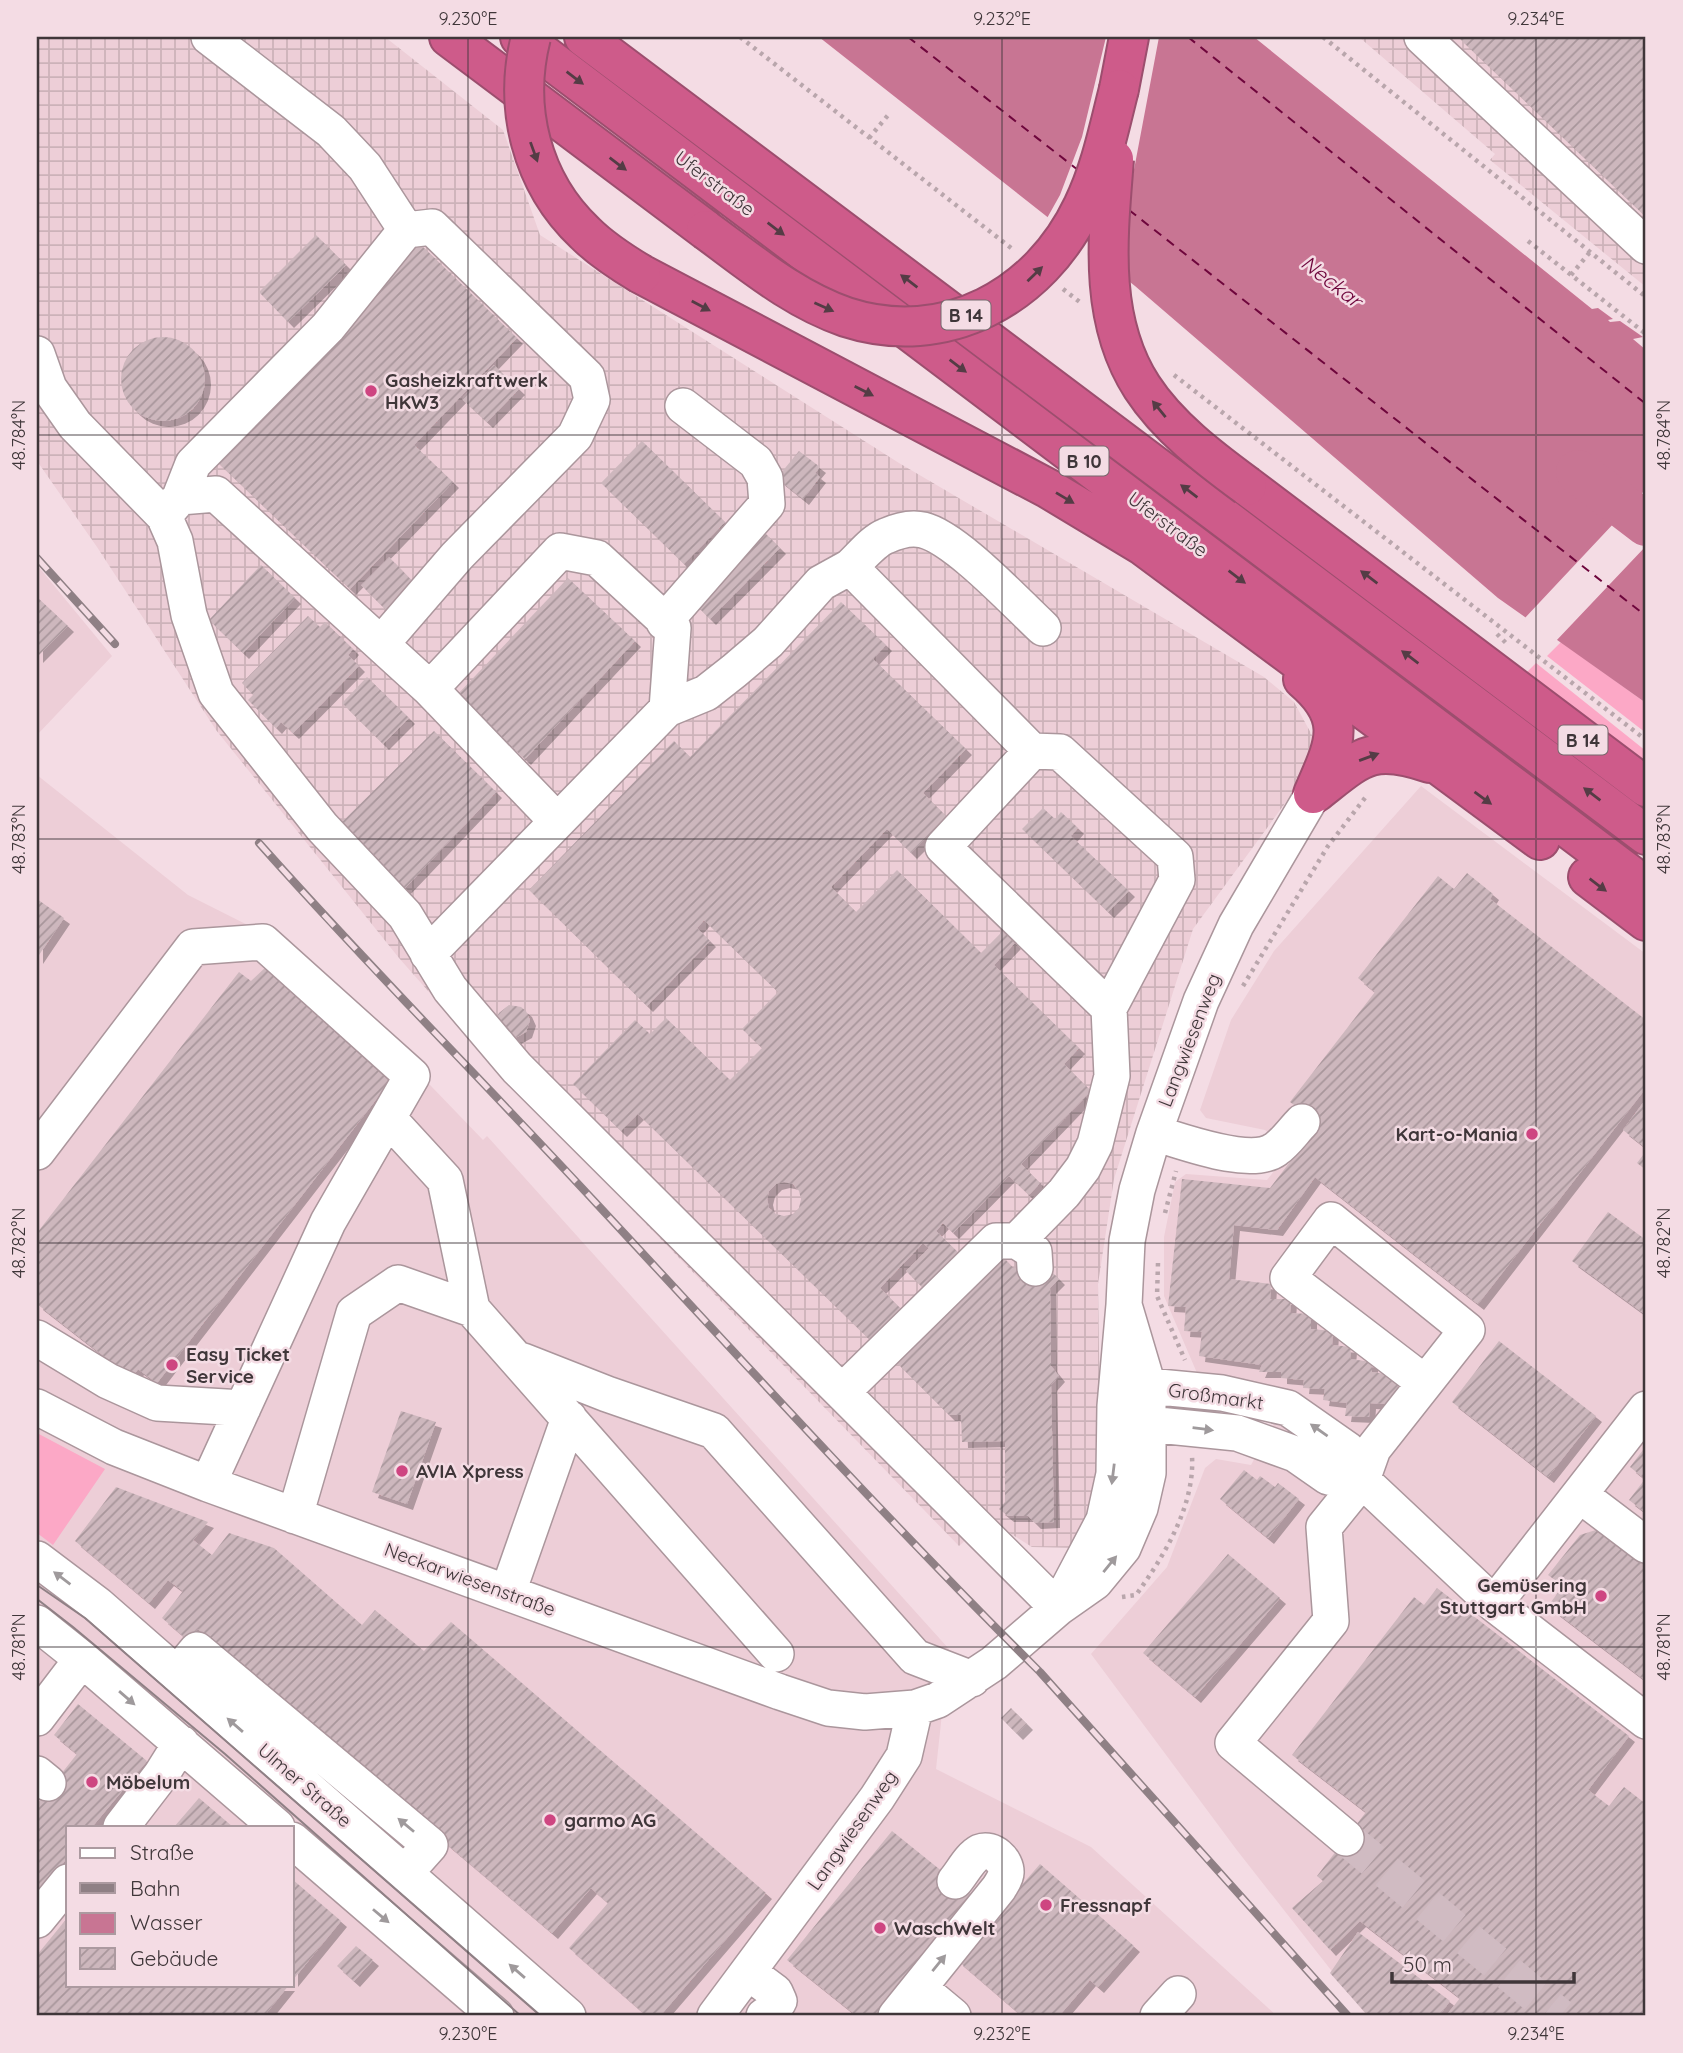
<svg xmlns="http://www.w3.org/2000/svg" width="1683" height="2053" viewBox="0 0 1683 2053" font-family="Quicksand,sans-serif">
<defs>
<pattern id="industrial-grid" width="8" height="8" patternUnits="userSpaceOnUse" patternTransform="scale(1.75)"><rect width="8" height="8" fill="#edced7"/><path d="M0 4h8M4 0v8" fill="none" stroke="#ccb2b9"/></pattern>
<pattern id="building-hatch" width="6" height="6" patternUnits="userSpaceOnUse" patternTransform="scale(1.75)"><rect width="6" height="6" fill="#cdb7bd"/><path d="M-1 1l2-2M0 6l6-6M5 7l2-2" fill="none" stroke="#a8969b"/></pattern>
<filter id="shadow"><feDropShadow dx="6" dy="6" stdDeviation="0" flood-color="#0004"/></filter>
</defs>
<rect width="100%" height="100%" fill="#f4dce4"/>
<path fill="#edced7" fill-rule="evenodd" d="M 37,565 L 112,656 L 37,735 Z
M 37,775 L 188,895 L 279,941 L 354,1006 L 483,1140 L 487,1136 L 949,1649 L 936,1769 L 1091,1847 L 1277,2016 L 37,2016 ZM 68,1827 L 292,1827 L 292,1985 L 68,1985 Z
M 1421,786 L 1646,954 L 1646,2016 L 1367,2016 L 1236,1849 L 1091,1654 L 1167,1567 L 1205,1468 L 1216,1459 L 1251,1465 L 1290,1394 L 1197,1373 L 1164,1296 L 1164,1237 L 1175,1182 L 1186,1174 L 1267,1180 L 1290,1151 L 1265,1130 L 1206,1118 L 1200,1110 L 1231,1020 L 1274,951 Z"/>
<path fill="url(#industrial-grid)" d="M 37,37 L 385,37 L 503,130 L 540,235 L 899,463 L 1264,677 L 1294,702 L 1313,737 L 1297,787 L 1193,929 L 1114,1179 L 1098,1284 L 1101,1487 L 1081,1548 L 1032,1547 L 989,1520 L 959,1546 L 510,1084 L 399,958 L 216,730 L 97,547 L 37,461 Z
M 1359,37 L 1646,37 L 1646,287 L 1490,160 L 1495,154 Z"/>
<path fill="#fca8c6" d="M 1561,642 L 1646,703 L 1646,733 L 1547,656 Z
M 1536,663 L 1646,751 L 1646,771 L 1521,678 Z
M 37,1433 L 105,1469 L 53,1545 L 37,1533 Z"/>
<path fill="#c87593" d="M 819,37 L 1254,37 L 1592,309 L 1598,308 L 1613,319 L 1608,320 L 1610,322 L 1620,321 L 1643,337 L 1633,339 L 1646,350 L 1646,509 L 1637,500 L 1632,501 L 1623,510 L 1624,515 L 1646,535 L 1646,703 L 1498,598 L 1135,286 Z"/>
<path fill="#f4dce4" d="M 1106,37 L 1159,37 L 1133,175 L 1125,233 L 1126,283 L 1046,220 L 1060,195 L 1082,137 Z
M 1646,489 L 1646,513 L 1636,504 L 1627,511 L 1646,531 L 1646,546 L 1555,642 L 1523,620 Z"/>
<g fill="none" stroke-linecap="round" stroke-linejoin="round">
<path stroke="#c87593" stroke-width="44" d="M 1578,472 L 1646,524"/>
<path stroke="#6e063c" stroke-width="2" stroke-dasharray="9 7" stroke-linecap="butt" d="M 908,37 L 1078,170
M 1188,37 L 1646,404
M 1129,210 L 1646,616"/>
</g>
<path fill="url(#building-hatch)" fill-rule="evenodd" filter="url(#shadow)" d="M 1458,37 L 1646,37 L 1646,217 Z
M 316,235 L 346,265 L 288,322 L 259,292 Z
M 419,243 L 517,338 L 414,445 L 453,482 L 350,589 L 212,457 Z
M121 379a42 42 0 1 1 84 0a42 42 0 1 1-84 0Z
M 494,365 L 519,389 L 487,422 L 462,399 Z
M 642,441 L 725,522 L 684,564 L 601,483 Z
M 799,451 L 820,467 L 815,473 L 820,477 L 803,499 L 777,478 Z
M 763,531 L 780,548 L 710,619 L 693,602 Z
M 389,557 L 418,587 L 390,614 L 361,585 Z
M 261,565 L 295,598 L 243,653 L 209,620 Z
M 568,578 L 635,641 L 525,759 L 457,695 Z
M 37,597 L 68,626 L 37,657 Z
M 841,602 L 886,645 L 873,659 L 966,749 L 923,793 L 947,817 L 911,853 L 887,829 L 831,887 L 856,912 L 897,870 L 981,953 L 1003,931 L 1015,943 L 994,965 L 1079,1048 L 1064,1064 L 1091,1091 L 1021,1164 L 1040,1183 L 1029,1195 L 1009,1176 L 953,1233 L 943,1223 L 936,1231 L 964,1258 L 929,1294 L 906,1271 L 929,1248 L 923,1243 L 880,1288 L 901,1309 L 870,1340 L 638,1114 L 621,1131 L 573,1084 L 635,1020 L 650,1034 L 666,1018 L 730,1080 L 762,1048 L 742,1029 L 778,992 L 704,920 L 697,928 L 710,941 L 647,1006 L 529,890 L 674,741 L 690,757 ZM 784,1182 L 793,1184 L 799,1191 L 801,1199 L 799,1208 L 793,1214 L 784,1216 L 776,1214 L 769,1208 L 767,1199 L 769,1191 L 776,1184 Z
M 308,616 L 320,627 L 325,622 L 353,649 L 348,655 L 359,666 L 293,733 L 281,722 L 276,728 L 248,700 L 253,695 L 242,683 Z
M 367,677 L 409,718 L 383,744 L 342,703 Z
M 434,731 L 496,792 L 404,889 L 339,825 Z
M 1043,808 L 1055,819 L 1061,812 L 1078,828 L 1071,836 L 1129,891 L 1108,912 L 1022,829 Z
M 1467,873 L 1493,894 L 1490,899 L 1646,1020 L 1646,1088 L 1478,1304 L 1315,1177 L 1277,1230 L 1234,1225 L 1229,1279 L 1271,1284 L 1270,1299 L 1291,1299 L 1290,1313 L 1311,1314 L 1311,1329 L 1333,1331 L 1332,1345 L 1351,1347 L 1350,1359 L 1372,1362 L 1372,1372 L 1392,1375 L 1403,1383 L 1387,1404 L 1370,1403 L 1369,1417 L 1345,1416 L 1347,1403 L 1323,1400 L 1325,1389 L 1303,1388 L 1304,1380 L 1281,1378 L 1281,1372 L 1259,1372 L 1262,1365 L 1199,1356 L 1202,1332 L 1184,1331 L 1186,1307 L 1168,1306 L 1182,1179 L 1270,1188 L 1319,1124 L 1290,1102 L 1375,992 L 1358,978 L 1438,876 L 1454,889 Z
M 37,899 L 64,918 L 37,958 Z
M 268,965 L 395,1075 L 157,1383 L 138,1369 L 132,1378 L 37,1304 L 37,1233 L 239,972 L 251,981 Z
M 509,1005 L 521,1007 L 526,1011 L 530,1020 L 526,1032 L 515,1038 L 509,1038 L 496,1019 L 499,1013 Z
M 1646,1099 L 1646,1148 L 1623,1130 Z
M 1646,1151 L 1646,1170 L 1637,1163 Z
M 1608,1212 L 1646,1240 L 1646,1315 L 1572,1261 Z
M 1000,1254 L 1013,1268 L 1049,1269 L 1059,1279 L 1050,1288 L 1051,1366 L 1059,1376 L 1051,1385 L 1054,1522 L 1035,1523 L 1028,1516 L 1008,1516 L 999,1509 L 1005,1502 L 1005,1441 L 962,1442 L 961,1415 L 949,1415 L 895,1361 Z
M 1499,1341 L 1596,1416 L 1548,1477 L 1452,1402 Z
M 401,1411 L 436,1422 L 407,1504 L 372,1492 Z
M 1646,1446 L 1646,1513 L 1629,1500 L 1645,1479 L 1630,1467 Z
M 1244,1470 L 1257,1480 L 1260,1476 L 1275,1487 L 1278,1483 L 1299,1499 L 1268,1538 L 1220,1499 Z
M 116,1487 L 208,1522 L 193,1540 L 212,1555 L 229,1533 L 274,1548 L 362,1625 L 375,1610 L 424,1651 L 451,1622 L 766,1893 L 660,2016 L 647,2016 L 569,1948 L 608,1903 L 591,1888 L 552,1933 L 338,1752 L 198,1629 L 188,1640 L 162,1618 L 183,1591 L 168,1580 L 149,1603 L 75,1541 Z
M 1599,1529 L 1646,1560 L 1646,1681 L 1548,1606 L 1563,1586 L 1548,1575 L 1580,1535 Z
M 1228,1554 L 1280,1598 L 1195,1697 L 1143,1653 Z
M 1437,1588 L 1629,1736 L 1588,1790 L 1609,1806 L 1624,1787 L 1646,1804 L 1646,2016 L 1446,2016 L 1460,1998 L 1360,1921 L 1330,1950 L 1292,1908 L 1323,1881 L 1317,1876 L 1366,1812 L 1292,1755 L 1414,1597 L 1424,1605 Z
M 78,1704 L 147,1761 L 92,1827 L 68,1827 L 68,1857 L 37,1895 L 37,1804 L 77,1754 L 54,1735 Z
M 1011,1708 L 1027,1724 L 1017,1734 L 1001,1718 Z
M 199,1798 L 233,1827 L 174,1827 Z
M 892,1831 L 974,1897 L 877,2016 L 857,2016 L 787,1960 Z
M 1040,1864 L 1134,1946 L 1098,1987 L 1090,1980 L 1059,2016 L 1022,2016 L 957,1960 Z
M 292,1879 L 341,1921 L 292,1981 Z
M 68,1917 L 68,1985 L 289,1985 L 264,2016 L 37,2016 L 37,1955 Z
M 1358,1932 L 1450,2001 L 1439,2016 L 1368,2016 L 1330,1973 Z
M 356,1946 L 373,1960 L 354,1981 L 337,1966 Z"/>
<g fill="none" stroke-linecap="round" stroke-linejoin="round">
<path stroke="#d0bbc2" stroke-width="35" stroke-dasharray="35 18" stroke-linecap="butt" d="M 1346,1838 L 1560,2016"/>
<defs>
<path id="minor" d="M 1422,37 L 1646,246
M 37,354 L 49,388 L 75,425 L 164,516 L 175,541 L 189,615 L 216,693 L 322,827 L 405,915 L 450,989 L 517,1068 L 1058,1608
M 180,497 L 216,494 L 430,689 L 557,821
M 164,516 L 180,497 L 193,464 L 328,327 L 406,230 L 365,167 L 331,131 L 209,37
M 664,622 L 767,504 L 765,478 L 756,462 L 683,406
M 381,644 L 457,556 L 575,436 L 592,400 L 587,377 L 432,227 L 406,230
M 430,689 L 560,551 L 597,558 L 673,628 L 667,709
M 1032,751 L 850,567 C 861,557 873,541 886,536 C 897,531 911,527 923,530 C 956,538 1016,603 1043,628
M 428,954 L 667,709 L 706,693 L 734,671 L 768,642 L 821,583 L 850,567
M 388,1118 L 445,1180 L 472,1309
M 1154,1133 C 1182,1141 1251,1168 1276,1149 C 1286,1142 1294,1130 1302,1122
M 37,1152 L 193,947 L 263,942 L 412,1076 L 328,1222 L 208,1484
M 1017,1241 L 1064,1193 L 1083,1168 L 1095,1144 L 1112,1076 L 1109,1008 L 1177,880 L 1175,857 L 1060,752 L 1032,751 L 943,847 L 1109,1008
M 37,1338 L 108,1381 L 157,1403 L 243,1408
M 523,1361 L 607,1394 L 714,1431 L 915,1657 L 972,1679
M 842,1392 L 996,1241 L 1017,1241 L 1034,1252 L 1035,1268
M 1127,1399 L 1148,1386 L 1222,1393 L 1288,1408 L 1348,1450 L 1362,1480 L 1494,1604 L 1646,1721
M 37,1407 L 114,1447 L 208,1484 L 780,1692 L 828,1708 L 865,1712 L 915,1708 L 938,1700 L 994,1663 L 1058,1608 L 1095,1582 L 1123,1548 L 1140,1508 L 1148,1473 L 1148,1386 L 1124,1305
M 1128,1413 L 1148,1424 L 1237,1433 L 1295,1454 L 1328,1477 L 1362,1480
M 1580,1495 L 1646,1545
M 295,1516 L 354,1313 L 398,1283 L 472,1309 L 776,1654
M 37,1559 L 98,1605 L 568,2016
M 508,1592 L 569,1418
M 1063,1598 L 1104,1520 L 1114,1474 L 1115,1406 L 1124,1305 L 1127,1241 L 1137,1190 L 1154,1133 L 1201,1001 L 1236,925 L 1313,794
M 1494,1604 L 1646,1409
M 37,1623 L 82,1659 L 277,1827
M 177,1674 L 197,1650 L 430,1845 L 405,1873
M 37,1718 L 82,1659
M 37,1774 L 48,1783
M 121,1827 L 161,1775 L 181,1743
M 1346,1838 L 1233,1743 L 1331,1621 L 1324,1527 L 1362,1480 L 1373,1449 L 1467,1330 L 1331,1220 L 1288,1278 L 1425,1383
M 292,1840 L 496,2016
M 37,1920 L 68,1882
M 748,1972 L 775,1992 L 779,2001 L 773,2010 L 764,2016
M 929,1996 L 953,2016
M 715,2016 L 877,1798 L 904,1756 L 915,1708
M 896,2016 L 999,1888 C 1001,1884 1006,1878 1006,1873 C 1007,1861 992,1847 980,1852 C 970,1857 962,1873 955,1881
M 1158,2016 L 1178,1994"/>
<path id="highway" d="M 449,37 L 706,230
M 520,37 L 1646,887
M 584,37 L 1646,835
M 1119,89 L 1129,37
M 641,274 L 1049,489 L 1142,545 L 1540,840
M 1247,486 L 1646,787
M 1303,679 C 1350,719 1334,745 1313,794
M 1315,793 C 1361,757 1371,743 1430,763
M 1588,877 L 1646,921"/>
</defs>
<use href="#minor" stroke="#ab969c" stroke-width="38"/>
<use href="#highway" stroke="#9c4e6e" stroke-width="42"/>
<path stroke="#b9a6ac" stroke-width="4.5" stroke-dasharray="3.5 5" stroke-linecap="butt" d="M 740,37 L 1015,251
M 1323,37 L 1646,297
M 869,138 L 889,114
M 1528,241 L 1646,334
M 1571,275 L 1590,252
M 1063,289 L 1081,303
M 1174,375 L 1646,740
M 1243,986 L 1328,846 L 1368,794
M 1165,1213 L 1176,1171
M 1158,1263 L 1157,1296 L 1185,1360
M 1122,1597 L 1136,1595 C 1164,1556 1195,1506 1192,1456"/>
<use href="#minor" stroke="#fff" stroke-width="35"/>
<use href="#highway" stroke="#ce5b8a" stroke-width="38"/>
<path stroke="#8f8085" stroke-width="2" d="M 37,1585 L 85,1618 L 541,2016
M 37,1599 L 73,1627 L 225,1754 L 521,2016"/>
<defs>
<path id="rail" d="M 37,558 L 115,644
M 259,843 C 368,966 484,1082 595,1202 C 742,1360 887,1520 1040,1672 L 1348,2016"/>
</defs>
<use href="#rail" stroke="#8f8085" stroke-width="8"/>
<use href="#rail" stroke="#f4dce4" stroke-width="5" stroke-dasharray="16" stroke-linecap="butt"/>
<defs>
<path id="highway-bridge" d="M 531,37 C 513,107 531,182 585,233 C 601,249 621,262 641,274
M 1114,159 C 1108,236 1098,319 1142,387 C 1168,427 1209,458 1247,486
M 706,230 C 750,262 793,299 846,317 C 945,349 1040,297 1083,206 C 1101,169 1109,128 1119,89"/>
</defs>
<use href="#highway-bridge" stroke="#9c4e6e" stroke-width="42" stroke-linecap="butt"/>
<path stroke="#b9a6ac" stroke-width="4.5" stroke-dasharray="3.5 5" stroke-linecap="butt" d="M 1497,634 L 1506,643"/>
<use href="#highway-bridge" stroke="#ce5b8a" stroke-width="38"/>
</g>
<defs><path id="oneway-solid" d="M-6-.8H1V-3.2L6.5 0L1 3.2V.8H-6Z" transform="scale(1.75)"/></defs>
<g fill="#543c45">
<use href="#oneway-solid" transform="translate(575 78) rotate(37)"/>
<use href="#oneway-solid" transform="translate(534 152) rotate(70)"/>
<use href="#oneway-solid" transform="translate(618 164) rotate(37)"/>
<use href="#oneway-solid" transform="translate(776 229) rotate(37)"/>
<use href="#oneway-solid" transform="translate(1035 274) rotate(-44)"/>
<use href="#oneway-solid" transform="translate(909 281) rotate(-143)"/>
<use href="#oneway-solid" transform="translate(701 306) rotate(28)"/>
<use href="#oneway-solid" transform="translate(824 307) rotate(24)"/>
<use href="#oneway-solid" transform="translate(958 366) rotate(37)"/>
<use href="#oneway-solid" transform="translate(864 391) rotate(27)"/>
<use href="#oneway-solid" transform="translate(1159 409) rotate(-129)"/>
<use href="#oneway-solid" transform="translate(1189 491) rotate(-143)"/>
<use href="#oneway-solid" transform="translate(1065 498) rotate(31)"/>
<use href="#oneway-solid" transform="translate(1237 577) rotate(37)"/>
<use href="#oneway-solid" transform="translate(1369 577) rotate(-143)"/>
<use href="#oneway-solid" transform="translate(1410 657) rotate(-143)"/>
<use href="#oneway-solid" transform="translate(1369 757) rotate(-20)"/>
<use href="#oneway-solid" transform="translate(1592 794) rotate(-143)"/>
<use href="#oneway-solid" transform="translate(1483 798) rotate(36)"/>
<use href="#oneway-solid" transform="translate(1598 885) rotate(37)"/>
</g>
<g fill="#9f9a9c">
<use href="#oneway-solid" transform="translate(1203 1429) rotate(7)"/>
<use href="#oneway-solid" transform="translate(1319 1430) rotate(-145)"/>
<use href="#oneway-solid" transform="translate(1113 1474) rotate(97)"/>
<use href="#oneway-solid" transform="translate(1110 1564) rotate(-51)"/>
<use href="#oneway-solid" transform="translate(62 1578) rotate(-143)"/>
<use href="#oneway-solid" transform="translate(127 1698) rotate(41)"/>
<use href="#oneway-solid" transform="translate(235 1725) rotate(-139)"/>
<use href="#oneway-solid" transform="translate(406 1825) rotate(-140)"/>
<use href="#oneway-solid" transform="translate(381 1916) rotate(40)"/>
<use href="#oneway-solid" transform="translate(939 1963) rotate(-51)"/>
<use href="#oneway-solid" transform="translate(517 1971) rotate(-139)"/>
</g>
<path fill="none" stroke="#3f3639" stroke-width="2" stroke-opacity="0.45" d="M 468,37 L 468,2016M 1002,37 L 1002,2016M 1536,37 L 1536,2016M 37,435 L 1646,435M 37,839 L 1646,839M 37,1243 L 1646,1243M 37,1647 L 1646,1647"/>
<g fill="#ce4581" stroke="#f4dce4" stroke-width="2.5">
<circle cx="371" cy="391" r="7"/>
<circle cx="1532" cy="1134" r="7"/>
<circle cx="172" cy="1365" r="7"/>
<circle cx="402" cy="1471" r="7"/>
<circle cx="1601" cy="1596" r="7"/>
<circle cx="92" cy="1782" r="7"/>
<circle cx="550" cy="1820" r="7"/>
<circle cx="1046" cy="1905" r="7"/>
<circle cx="880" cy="1928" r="7"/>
</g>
<g text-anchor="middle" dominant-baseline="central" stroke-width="5" stroke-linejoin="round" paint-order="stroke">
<g fill="#f4dce4" stroke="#75686c" stroke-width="2">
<rect x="941.5" y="300.5" width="49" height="29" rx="5"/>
<rect x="1059.5" y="446.5" width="49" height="29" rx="5"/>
<rect x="1558.5" y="725.5" width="49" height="29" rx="5"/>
</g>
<g font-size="18" font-weight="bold" fill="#3f3639">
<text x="966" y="315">B 14</text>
<text x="1084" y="461">B 10</text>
<text x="1583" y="740">B 14</text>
</g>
<g font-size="19" fill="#3f3639" stroke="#f4dce4">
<text transform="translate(715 183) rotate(37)">Uferstraße</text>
<text transform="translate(1168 524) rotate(37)">Uferstraße</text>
<text transform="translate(1189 1040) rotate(-69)">Langwiesenweg</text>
<text transform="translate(1216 1396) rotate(8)">Großmarkt</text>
<text transform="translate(470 1579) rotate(20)">Neckarwiesenstraße</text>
<text transform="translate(305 1785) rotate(41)">Ulmer Straße</text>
<text transform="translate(852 1830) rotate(-55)">Langwiesenweg</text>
</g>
<g font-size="19" font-weight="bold" fill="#3f3639" stroke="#f4dce4" text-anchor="start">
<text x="385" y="380">Gasheizkraftwerk<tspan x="385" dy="22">HKW3</tspan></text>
<text x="1518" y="1134" text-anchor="end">Kart-o-Mania</text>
<text x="186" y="1354">Easy Ticket<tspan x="186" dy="22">Service</tspan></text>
<text x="416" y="1471">AVIA Xpress</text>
<text x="1587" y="1585" text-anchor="end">Gemüsering<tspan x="1587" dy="22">Stuttgart GmbH</tspan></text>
<text x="106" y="1782">Möbelum</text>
<text x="564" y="1820">garmo AG</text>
<text x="1060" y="1905">Fressnapf</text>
<text x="894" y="1928">WaschWelt</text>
</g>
<g font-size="21" font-style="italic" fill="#6e063c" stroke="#f4dce4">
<text transform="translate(1332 281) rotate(38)">Neckar</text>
</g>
</g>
<rect width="1683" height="2053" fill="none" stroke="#f4dce4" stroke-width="77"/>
<rect x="66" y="1826" width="228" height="161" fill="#f4dce4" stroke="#ac9aa0" stroke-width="2"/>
<rect x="80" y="1848" width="35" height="10" fill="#ffffff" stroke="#ac9aa0" stroke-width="2"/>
<text x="130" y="1860" font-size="21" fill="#3f3639">Straße</text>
<rect x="80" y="1883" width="35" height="10" fill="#8f8085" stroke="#ac9aa0" stroke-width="2"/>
<text x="130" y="1896" font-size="21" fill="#3f3639">Bahn</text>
<rect x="80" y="1913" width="35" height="21" fill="#c87593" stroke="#ac9aa0" stroke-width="2"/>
<text x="130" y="1930" font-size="21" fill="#3f3639">Wasser</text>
<rect x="80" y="1948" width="35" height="21" fill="url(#building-hatch)" stroke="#ac9aa0" stroke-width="2"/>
<text x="130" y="1966" font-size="21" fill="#3f3639">Gebäude</text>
<path d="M1392 1972v10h182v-10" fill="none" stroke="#3f3639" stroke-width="3.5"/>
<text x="1403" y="1972" font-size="21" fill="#3f3639" stroke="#f4dce4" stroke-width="5" paint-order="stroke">50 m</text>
<rect x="38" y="38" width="1606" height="1976" fill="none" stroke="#3f3639" stroke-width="2.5"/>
<g font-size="18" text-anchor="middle" fill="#3f3639">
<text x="468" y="25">9.230°E</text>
<text x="1002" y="25">9.232°E</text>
<text x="1536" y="25">9.234°E</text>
<text transform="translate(19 435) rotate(-90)" y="6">48.784°N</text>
<text transform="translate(1664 435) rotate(-90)" y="6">48.784°N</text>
<text transform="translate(19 839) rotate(-90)" y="6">48.783°N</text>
<text transform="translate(1664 839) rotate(-90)" y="6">48.783°N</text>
<text transform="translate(19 1243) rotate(-90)" y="6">48.782°N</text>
<text transform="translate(1664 1243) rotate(-90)" y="6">48.782°N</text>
<text transform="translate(19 1647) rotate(-90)" y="6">48.781°N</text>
<text transform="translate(1664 1647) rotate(-90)" y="6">48.781°N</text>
<text x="468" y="2040">9.230°E</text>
<text x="1002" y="2040">9.232°E</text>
<text x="1536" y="2040">9.234°E</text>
</g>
</svg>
